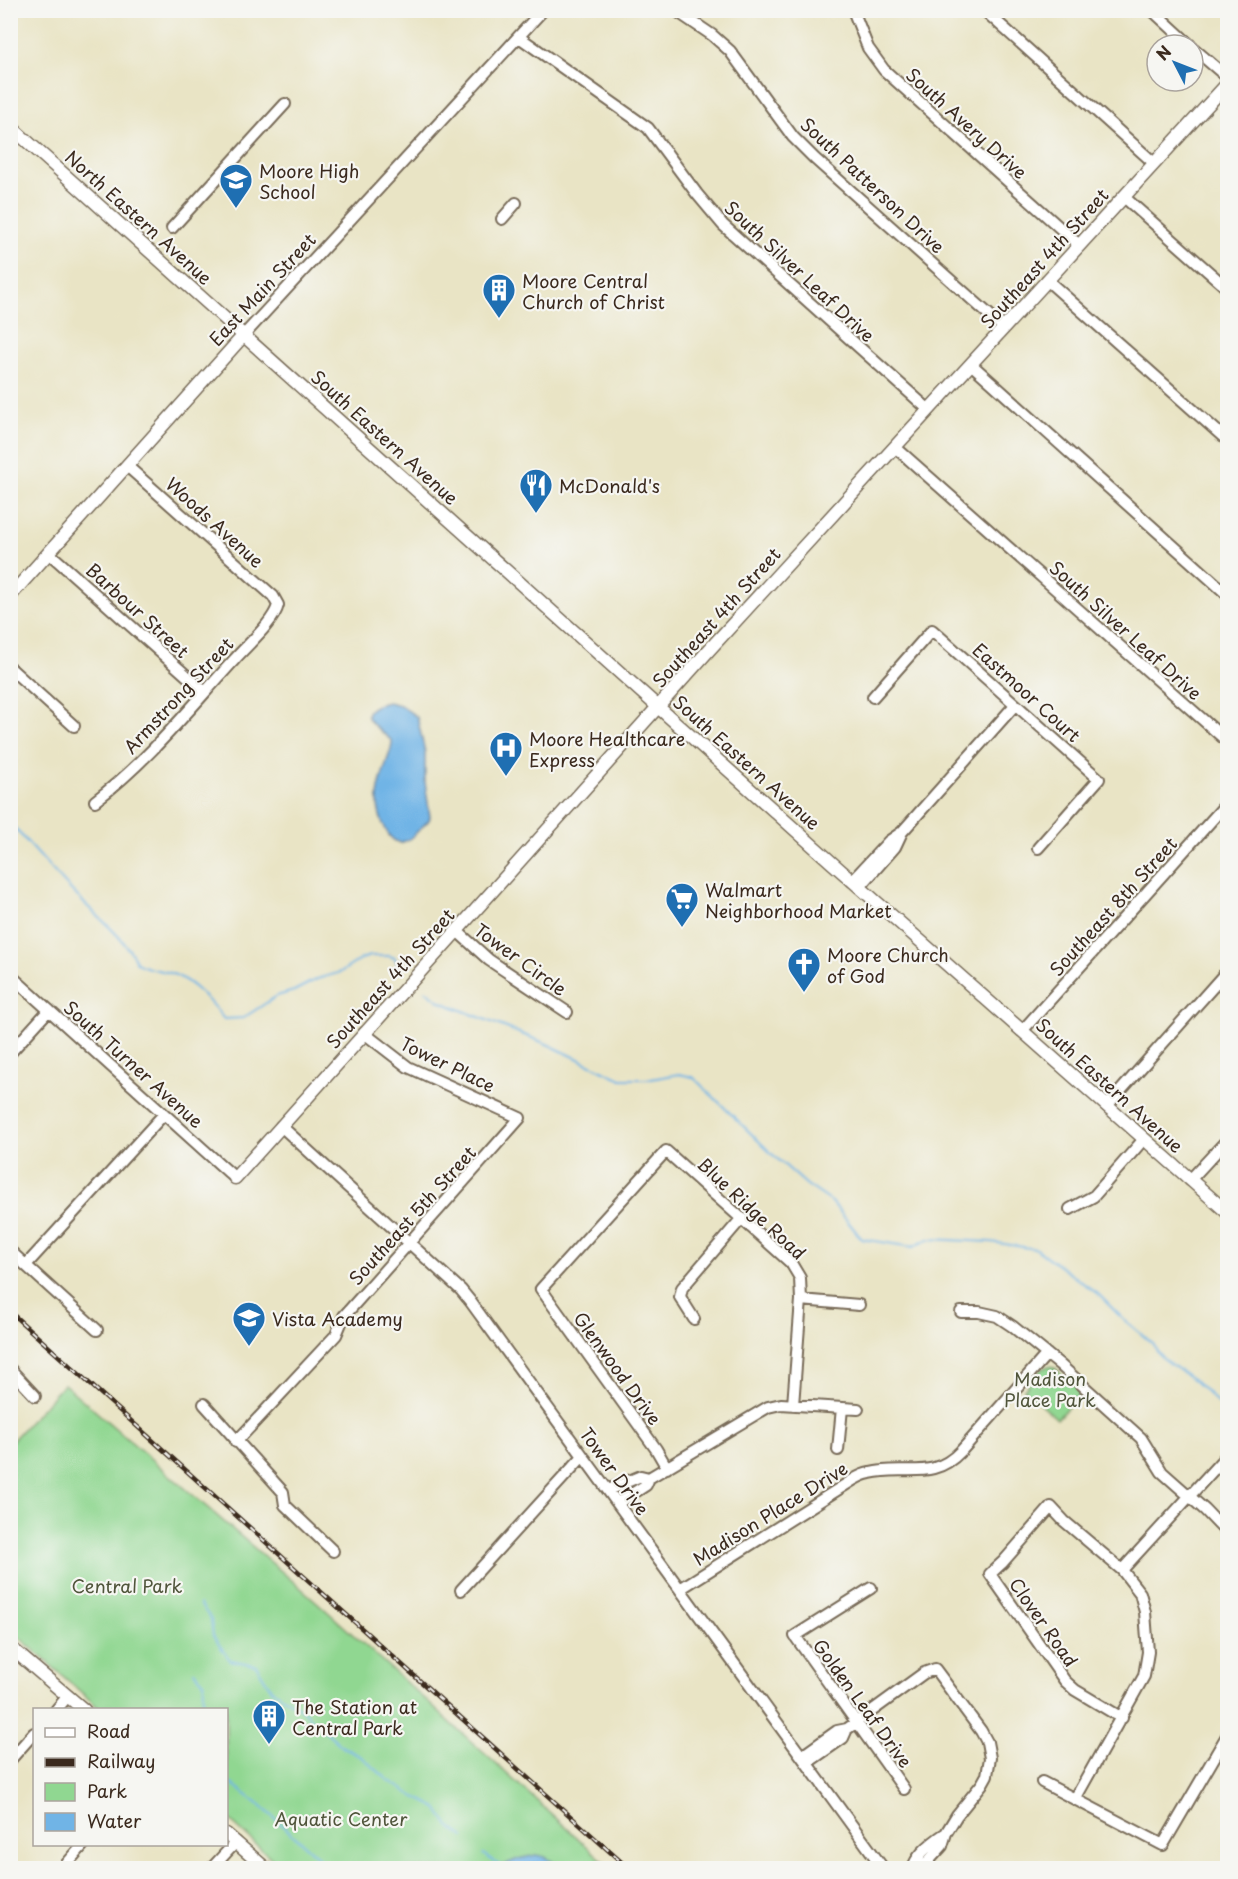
<svg xmlns="http://www.w3.org/2000/svg" width="1238" height="1879" viewBox="0 0 1238 1879" font-family="'Playpen Sans',sans-serif">
<rect width="100%" height="100%" fill="#f6f6f2"/>
<filter id="ink" filterUnits="userSpaceOnUse"><feTurbulence type="fractalNoise" baseFrequency=".0167" numOctaves="2"/><feDisplacementMap in="SourceGraphic" scale="12" xChannelSelector="R" yChannelSelector="G"/><feConvolveMatrix kernelMatrix="1 2 1 2 8 2 1 2 1" color-interpolation-filters="sRGB"/></filter>
<filter id="wash" filterUnits="userSpaceOnUse"><feTurbulence type="fractalNoise" baseFrequency=".008" numOctaves="4" result="noise"/><feDisplacementMap in="SourceGraphic" scale="24" xChannelSelector="R" yChannelSelector="G"/><feGaussianBlur stdDeviation="1.35" result="paint"/><feColorMatrix in="noise" values="0 0 0 0 0 0 0 0 0 0 0 0 0 0 0 0 0 1.4 0 .05"/><feComposite in="paint" operator="in"/></filter>
<g filter="url(#wash)">
<rect width="100%" height="100%" fill="#e9e4c5"/>
<path fill="#90d791" stroke="#668058" stroke-width="1.5" d="M 1048,1366 L 1054,1367 L 1081,1392 L 1057,1419 L 1024,1389 L 1042,1369 Z
M 64,1384 L 317,1602 L 611,1868 L 282,1868 L 227,1818 L 226,1710 L 100,1709 L 11,1630 L 10,1443 Z"/>
<path fill="#70b4e6" stroke="#566f82" stroke-width="1.5" d="M 388,702 L 400,705 L 417,717 L 425,752 L 425,782 L 430,817 L 429,820 L 411,838 L 401,843 C 392,841 389,836 385,828 C 373,806 378,786 386,764 C 388,756 392,750 392,741 C 376,726 348,711 388,702 Z
M 536,1855 L 545,1857 L 563,1868 L 500,1868 L 501,1866 L 518,1859 Z"/>
<g fill="none" stroke-linecap="round" stroke-linejoin="round">
<path stroke="#70b4e6" stroke-width="2" d="M 10,823 C 35,850 59,879 85,904 C 104,922 125,939 137,963 C 148,970 162,970 173,974 C 194,982 211,1003 224,1019 L 243,1018 L 277,996 L 294,991 L 317,979 L 341,972 L 361,959 L 370,956 L 389,956 L 395,958 L 401,971
M 425,990 L 441,1002 L 547,1044 L 621,1079 L 651,1079 L 679,1074 L 693,1077 L 772,1154 L 807,1185 L 832,1202 L 862,1239 L 913,1247 L 929,1239 L 991,1242 L 1036,1249 L 1098,1294 L 1123,1319 L 1152,1343 L 1162,1358 L 1195,1381 L 1217,1402 L 1228,1407
M 200,1604 L 211,1619 L 213,1636 L 230,1660 L 256,1665 L 271,1689 L 302,1710 L 344,1748 L 362,1757 L 388,1780 L 417,1798 L 437,1808 L 449,1826 L 464,1837
M 194,1671 L 204,1682 L 203,1710
M 226,1779 L 261,1806 L 330,1868
M 483,1854 L 501,1866"/>
</g>
</g>
<g filter="url(#ink)">
<g fill="none" stroke-linecap="round" stroke-linejoin="round">
<defs>
<path id="minor" d="M 675,10 L 712,35 L 730,51 L 793,137 L 815,159 L 1004,328
M 853,10 L 868,48 L 884,70 L 1079,245
M 984,10 L 1154,163
M 1152,10 L 1190,45
M 519,37 L 648,128 L 697,194 L 723,225 L 929,410
M 1193,48 L 1228,78
M 1124,197 L 1228,289
M 502,219 L 516,203
M 172,228 L 285,104
M 1047,280 L 1228,441
M 244,335 L 543,10
M 971,364 L 1228,595
M 895,447 L 1228,742
M 49,553 L 205,692
M 10,668 L 74,726
M 873,697 L 932,630 L 1099,779 L 1038,848
M 95,801 C 148,761 190,708 235,659 C 247,645 274,622 278,605 L 273,596 L 127,466
M 852,881 L 889,841 L 902,832 L 1015,705
M 860,887 L 895,847 L 902,832
M 457,931 L 489,960 L 567,1012
M 10,975 L 235,1178
M 1022,1031 L 1228,802
M 10,1053 L 49,1010
M 1107,1106 L 1228,970
M 281,1126 L 461,1290 L 470,1301 L 883,1868
M 1190,1180 L 1228,1139
M 1070,1209 L 1094,1196 L 1144,1139
M 10,1251 L 97,1330
M 26,1265 L 164,1114
M 801,1300 L 859,1305
M 961,1312 L 979,1312 L 997,1316 L 1012,1326 L 1059,1364 L 1141,1438 L 1162,1472 L 1205,1510 L 1228,1534
M 694,1319 L 680,1297 L 682,1288 L 742,1218
M 10,1369 L 35,1396
M 204,1404 L 283,1492 L 285,1505 L 333,1551
M 236,1442 L 336,1335 L 344,1316 L 520,1118 L 408,1067 L 364,1033
M 838,1450 L 842,1408
M 667,1468 L 656,1449 L 541,1289 L 666,1151 L 791,1263 L 800,1278 L 801,1300 L 793,1405
M 608,1490 L 641,1476 L 649,1478
M 618,1503 L 646,1485 L 649,1478 L 768,1407 L 781,1404 L 858,1409
M 1122,1570 L 1228,1454
M 871,1588 L 795,1636 L 904,1789
M 680,1589 L 853,1480 C 858,1477 864,1474 870,1473 C 905,1464 932,1482 961,1451 L 1047,1354
M 461,1590 L 583,1456
M 56,1710 L 68,1696
M 847,1729 L 924,1673 L 935,1669 L 981,1731 L 987,1742 L 990,1758 L 987,1775 L 982,1784 L 957,1815 L 946,1833 L 942,1846 L 922,1868
M 802,1756 L 837,1731 L 847,1729 L 843,1738 L 807,1763
M 10,1760 L 34,1733
M 1042,1782 L 1163,1845 L 1228,1734
M 1075,1799 L 1144,1676 L 1148,1652 L 1145,1612 L 1140,1593 L 1122,1570 L 1064,1521 L 1051,1507 L 1003,1562 L 990,1574 L 1065,1681 L 1075,1690 L 1122,1718
M 63,1868 L 84,1844
M 212,1868 L 236,1842
M 913,1868 C 916,1855 934,1841 946,1833"/>
<path id="major" d="M 10,126 L 830,861 L 1228,1213
M 10,596 L 244,335
M 235,1178 L 709,650 L 1228,83
M 10,1647 L 84,1710
M 226,1834 L 265,1868"/>
</defs>
<use href="#minor" stroke="#786b58" stroke-width="14"/>
<use href="#major" stroke="#786b58" stroke-width="15"/>
<use href="#minor" stroke="#fff" stroke-width="10"/>
<use href="#major" stroke="#fff" stroke-width="12"/>
<defs>
<path id="rail" d="M 10,1312 L 628,1868"/>
</defs>
<use href="#rail" stroke="#3b2a1e" stroke-width="4.5"/>
<use href="#rail" stroke="#f6f6f2" stroke-width="2" stroke-dasharray="7" stroke-linecap="butt"/>
</g>
</g>
<defs>
<symbol id="school-pin" viewBox="-11 -11 22 30"><path d="M0 17L-7.5 6A9.5 9.5 0 1 1 7.5 6Z" fill="#1f6fb2" stroke="#f6f6f2"/><path d="M0-5L7-2L0 1L-7-2ZM-4 1L0 2.5L4 1V4Q0 6-4 4Z" fill="#fff"/></symbol>
<symbol id="building-pin" viewBox="-11 -11 22 30"><path d="M0 17L-7.5 6A9.5 9.5 0 1 1 7.5 6Z" fill="#1f6fb2" stroke="#f6f6f2"/><path d="M-4-6H4V6H1V3H-1V6H-4ZM-2.5-4.3h1.7v1.8h-1.7ZM.8-4.3h1.7v1.8H.8ZM-2.5-1h1.7V.8h-1.7ZM.8-1h1.7V.8H.8Z" fill="#fff"/></symbol>
<symbol id="restaurant-pin" viewBox="-11 -11 22 30"><path d="M0 17L-7.5 6A9.5 9.5 0 1 1 7.5 6Z" fill="#1f6fb2" stroke="#f6f6f2"/><path d="M-5-6h1v4h1v-4h1v4h1v-4h1v5L-1.5 .5V6h-2V.5L-5-1ZM5-6V6H3V1.5H1.5Q1.5-4 5-6Z" fill="#fff"/></symbol>
<symbol id="hospital-pin" viewBox="-11 -11 22 30"><path d="M0 17L-7.5 6A9.5 9.5 0 1 1 7.5 6Z" fill="#1f6fb2" stroke="#f6f6f2"/><path d="M-5-5h3v3.5h4V-5h3V5h-3V1.5h-4V5h-3Z" fill="#fff"/></symbol>
<symbol id="supermarket-pin" viewBox="-11 -11 22 30"><path d="M0 17L-7.5 6A9.5 9.5 0 1 1 7.5 6Z" fill="#1f6fb2" stroke="#f6f6f2"/><path d="M-6-5.5h2.5l.6 2H6L4.5 2H-2.5L-4.4-4H-6ZM-1.5 3.2a1.3 1.3 0 1 0 .1 0ZM3 3.2a1.3 1.3 0 1 0 .1 0Z" fill="#fff"/></symbol>
<symbol id="church-pin" viewBox="-11 -11 22 30"><path d="M0 17L-7.5 6A9.5 9.5 0 1 1 7.5 6Z" fill="#1f6fb2" stroke="#f6f6f2"/><path d="M-1.2-6h2.4v3.5h3.3v2.4h-3.3V6h-2.4V-.1h-3.3v-2.4h3.3Z" fill="#fff"/></symbol>
</defs>
<g fill-rule="evenodd">
<use href="#school-pin" x="217" y="161" width="38" height="52"/>
<use href="#building-pin" x="480" y="271" width="38" height="52"/>
<use href="#restaurant-pin" x="517" y="466" width="38" height="52"/>
<use href="#hospital-pin" x="487" y="729" width="38" height="52"/>
<use href="#supermarket-pin" x="663" y="880" width="38" height="52"/>
<use href="#church-pin" x="785" y="945" width="38" height="52"/>
<use href="#school-pin" x="230" y="1299" width="38" height="52"/>
<use href="#building-pin" x="250" y="1697" width="38" height="52"/>
</g>
<g text-anchor="middle" dominant-baseline="central" stroke-width="4.5" stroke-linejoin="round" paint-order="stroke">
<g font-size="18" fill="#3b2a1e" stroke="#f6f6f2">
<text transform="translate(967 123) rotate(42)">South Avery Drive</text>
<text transform="translate(873 185) rotate(43)">South Patterson Drive</text>
<text transform="translate(139 217) rotate(42)">North Eastern Avenue</text>
<text transform="translate(1044 258) rotate(-48)">Southeast 4th Street</text>
<text transform="translate(800 271) rotate(43)">South Silver Leaf Drive</text>
<text transform="translate(262 289) rotate(-47)">East Main Street</text>
<text transform="translate(385 437) rotate(42)">South Eastern Avenue</text>
<text transform="translate(215 522) rotate(42)">Woods Avenue</text>
<text transform="translate(138 610) rotate(42)">Barbour Street</text>
<text transform="translate(716 617) rotate(-48)">Southeast 4th Street</text>
<text transform="translate(1126 630) rotate(42)">South Silver Leaf Drive</text>
<text transform="translate(1027 692) rotate(42)">Eastmoor Court</text>
<text transform="translate(178 695) rotate(-47)">Armstrong Street</text>
<text transform="translate(747 762) rotate(42)">South Eastern Avenue</text>
<text transform="translate(1113 906) rotate(-48)">Southeast 8th Street</text>
<text transform="translate(521 959) rotate(36)">Tower Circle</text>
<text transform="translate(390 978) rotate(-48)">Southeast 4th Street</text>
<text transform="translate(134 1064) rotate(42)">South Turner Avenue</text>
<text transform="translate(448 1064) rotate(26)">Tower Place</text>
<text transform="translate(1110 1085) rotate(42)">South Eastern Avenue</text>
<text transform="translate(752 1208) rotate(43)">Blue Ridge Road</text>
<text transform="translate(412 1215) rotate(-48)">Southeast 5th Street</text>
<text transform="translate(618 1368) rotate(54)">Glenwood Drive</text>
<text transform="translate(615 1471) rotate(54)">Tower Drive</text>
<text transform="translate(770 1513) rotate(-32)">Madison Place Drive</text>
<text transform="translate(1044 1622) rotate(55)">Clover Road</text>
<text transform="translate(863 1703) rotate(54)">Golden Leaf Drive</text>
</g>
<g font-size="18" fill="#3b2a1e" stroke="#f6f6f2" text-anchor="start">
<text x="259" y="170">Moore High<tspan x="259" dy="21">School</tspan></text>
<text x="522" y="280">Moore Central<tspan x="522" dy="21">Church of Christ</tspan></text>
<text x="559" y="485">McDonald's</text>
<text x="529" y="738">Moore Healthcare<tspan x="529" dy="21">Express</tspan></text>
<text x="705" y="889">Walmart<tspan x="705" dy="21">Neighborhood Market</tspan></text>
<text x="827" y="954">Moore Church<tspan x="827" dy="21">of God</tspan></text>
<text x="272" y="1318">Vista Academy</text>
<text x="292" y="1706">The Station at<tspan x="292" dy="21">Central Park</tspan></text>
</g>
<g font-size="18" fill="#50553b" stroke="#f6f6f2">
<text x="1050" y="1378">Madison<tspan x="1050" dy="21">Place Park</tspan></text>
<text x="127" y="1585">Central Park</text>
<text x="341" y="1818">Aquatic Center</text>
</g>
</g>
<rect width="1238" height="1879" fill="none" stroke="#f6f6f2" stroke-width="36"/>
<rect x="33" y="1708" width="195" height="138" fill="#f6f6f2" stroke="#aba49d" stroke-width="1.5"/>
<rect x="45" y="1728" width="30" height="9" fill="#ffffff" stroke="#aba49d" stroke-width="1.5"/>
<text x="87" y="1738" font-size="18" fill="#3b2a1e">Road</text>
<rect x="45" y="1758" width="30" height="9" fill="#3b2a1e" stroke="#aba49d" stroke-width="1.5"/>
<text x="87" y="1768" font-size="18" fill="#3b2a1e">Railway</text>
<rect x="45" y="1783" width="30" height="18" fill="#90d791" stroke="#aba49d" stroke-width="1.5"/>
<text x="87" y="1798" font-size="18" fill="#3b2a1e">Park</text>
<rect x="45" y="1813" width="30" height="18" fill="#70b4e6" stroke="#aba49d" stroke-width="1.5"/>
<text x="87" y="1828" font-size="18" fill="#3b2a1e">Water</text>
<g transform="translate(1175 63) rotate(312)"><circle r="28" fill="#f6f6f2" stroke="#aba49d" stroke-width="1.5"/>
<path d="M0-4.5L10 22L0 15L-10 22Z" fill="#1f6fb2"/>
<text y="-9" font-size="16" font-weight="bold" text-anchor="middle" fill="#3b2a1e">N</text>
</g>
</svg>
